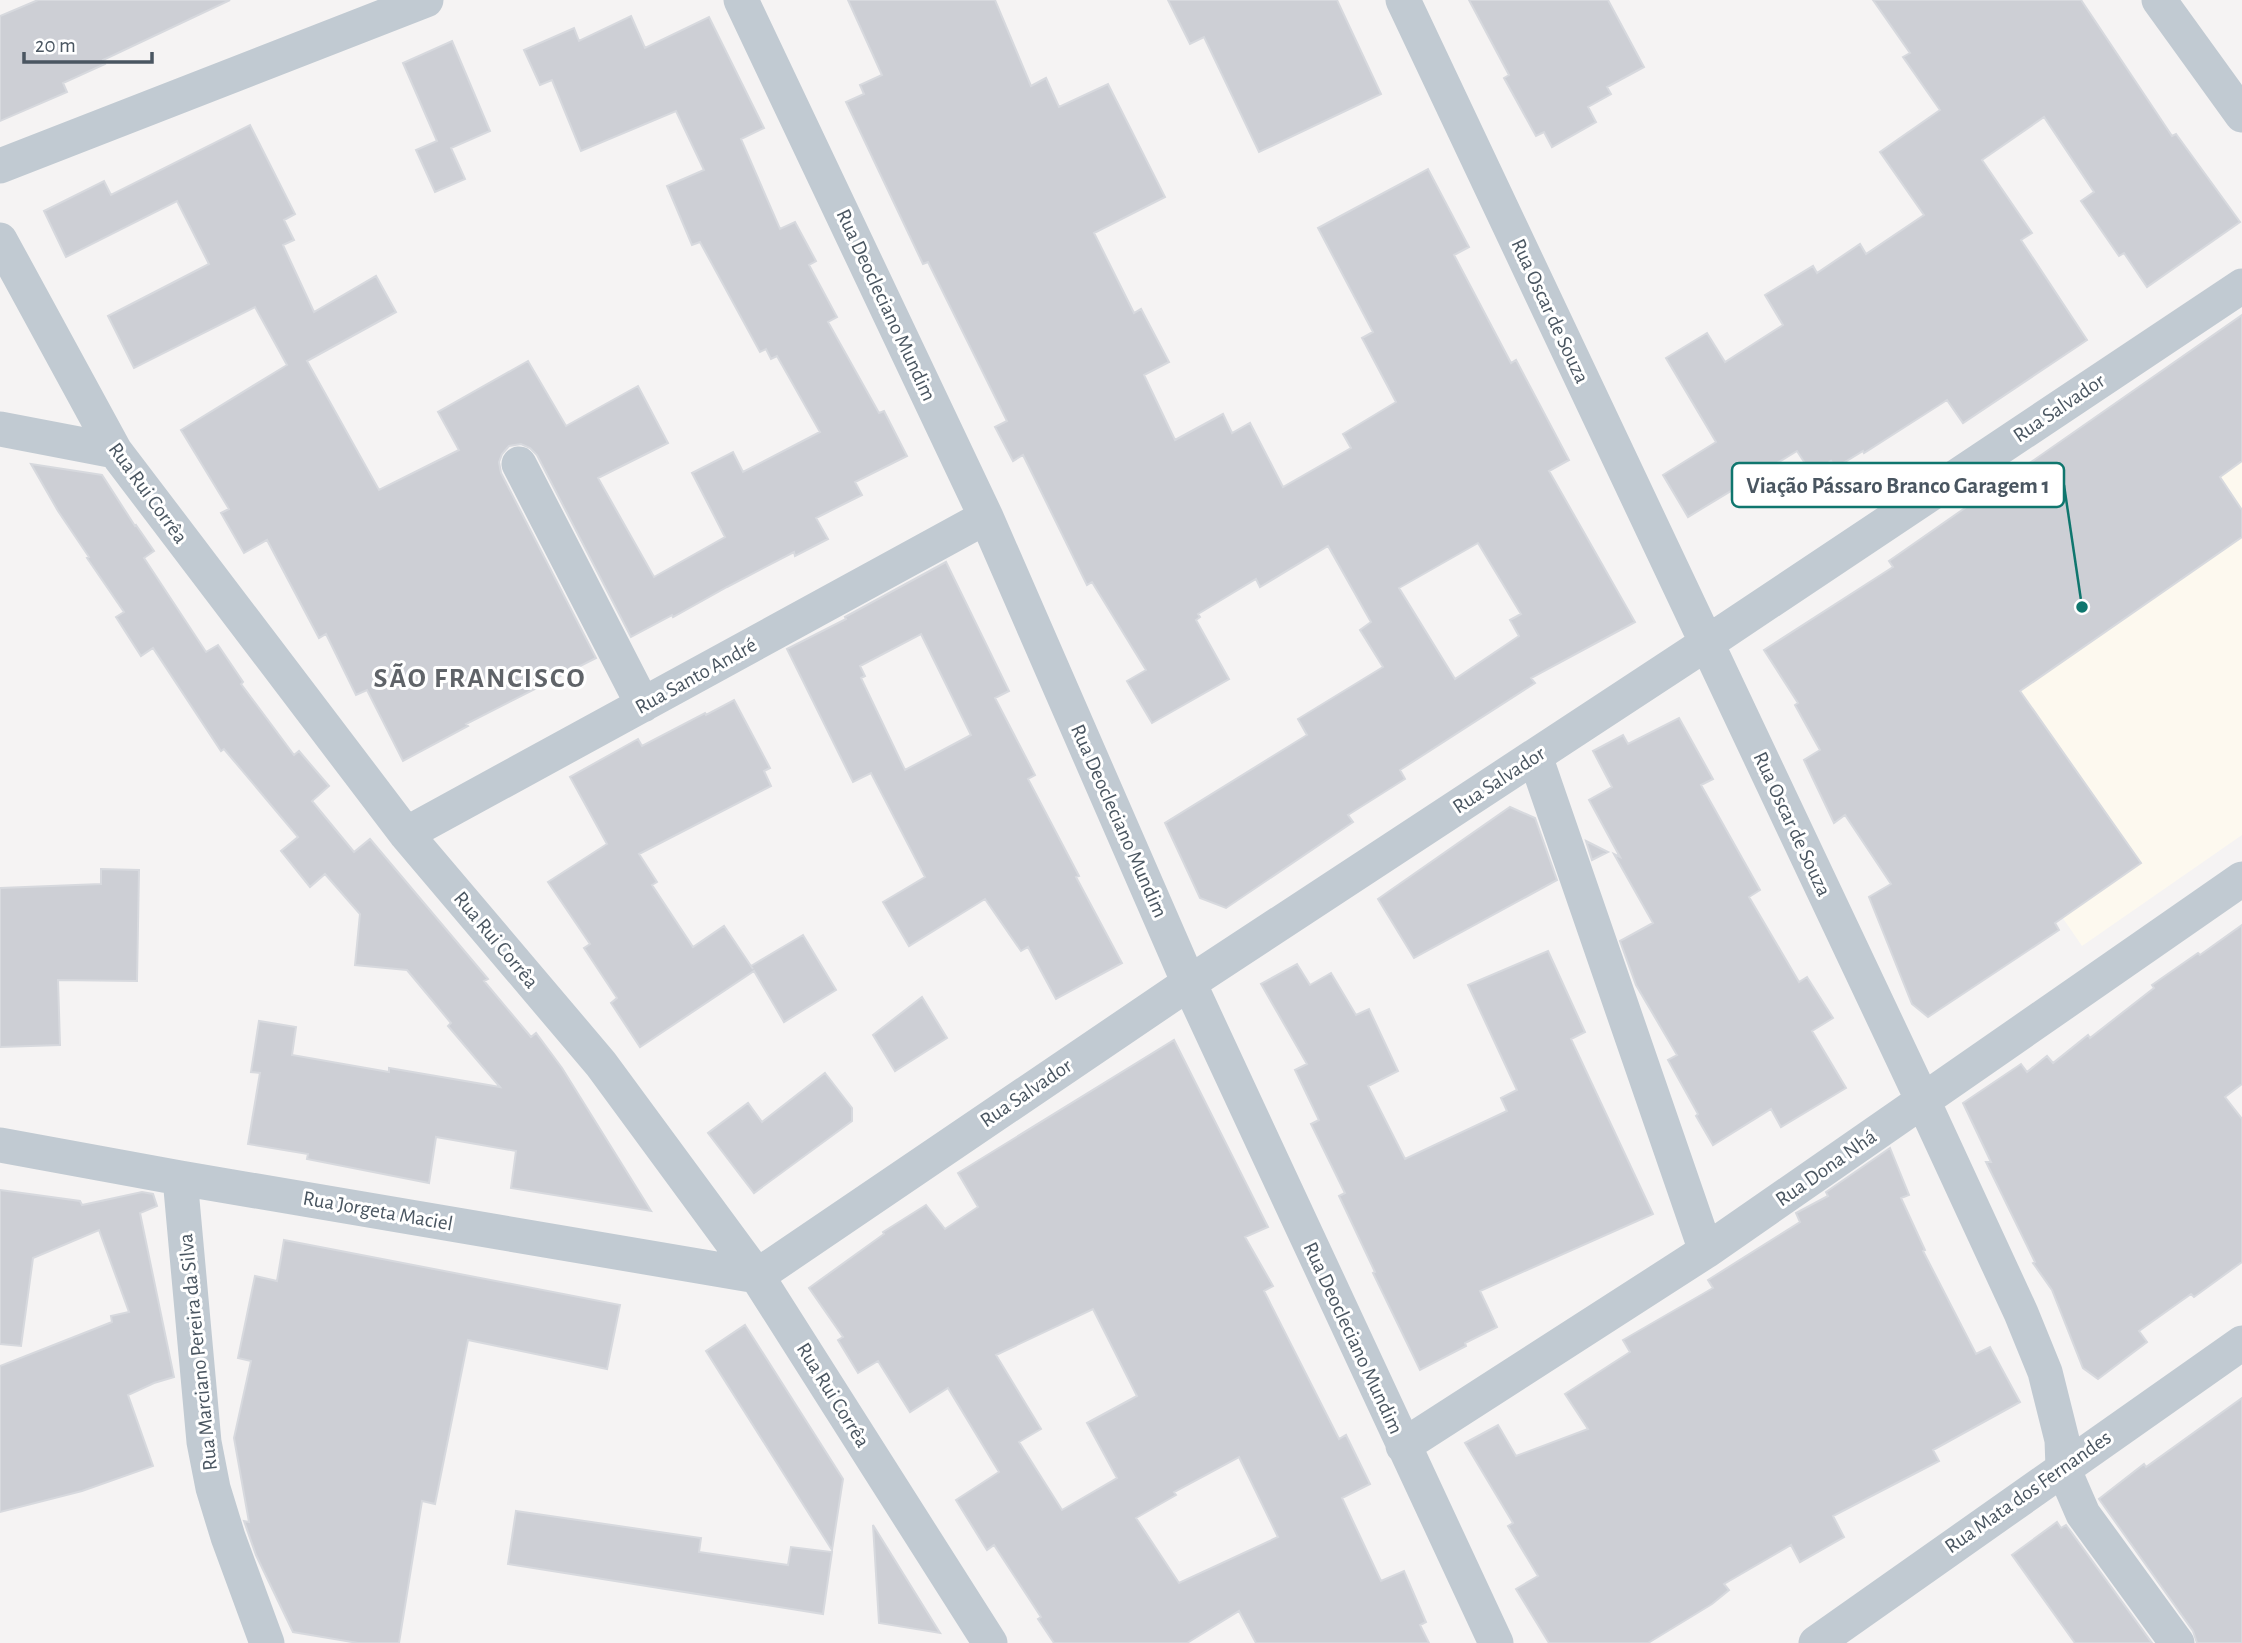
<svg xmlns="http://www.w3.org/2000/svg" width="2242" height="1643" viewBox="0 0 2242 1643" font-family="'Alegreya Sans',sans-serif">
<rect width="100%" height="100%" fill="#f5f3f3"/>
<path fill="#fdf9ef" d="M 2208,339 L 2242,389 L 2242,835 L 2082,946 L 1945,746 L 1953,653 L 1889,561 Z"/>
<path fill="#cdcfd5" stroke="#d7d9de" stroke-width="2" fill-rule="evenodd" d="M 38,0 L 230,0 L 103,60 L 105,64 L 63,83 L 67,92 L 0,121 L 0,16 Z
M 848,0 L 995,0 L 1031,86 L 1046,78 L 1059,107 L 1108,84 L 1165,197 L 1094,233 L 1134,313 L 1141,309 L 1169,362 L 1144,375 L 1175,440 L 1223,414 L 1232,433 L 1250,423 L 1283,487 L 1351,448 L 1343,434 L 1396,402 L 1362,338 L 1373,332 L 1318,228 L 1428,169 L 1469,247 L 1454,255 L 1511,363 L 1516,360 L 1569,460 L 1549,471 L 1635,622 L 1531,678 L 1535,683 L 1400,770 L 1405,779 L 1348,815 L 1353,822 L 1226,908 L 1200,898 L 1165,823 L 1307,735 L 1298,719 L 1383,667 L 1360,630 L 1371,622 L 1328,546 L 1260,587 L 1256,579 L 1198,614 L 1200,617 L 1196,620 L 1229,679 L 1152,723 L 1127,681 L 1146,670 L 1092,582 L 1087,585 L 1023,455 L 1013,461 L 995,427 L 1007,421 L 928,262 L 923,264 L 846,102 L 864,94 L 860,85 L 882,75 ZM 1478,543 L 1521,614 L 1510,620 L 1519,636 L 1455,679 L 1399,588 Z
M 1168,0 L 1337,0 L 1381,94 L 1259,152 L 1204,37 L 1190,44 Z
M 1469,0 L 1608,0 L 1644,67 L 1607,87 L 1611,94 L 1588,107 L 1596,122 L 1552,147 L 1544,132 L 1536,136 L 1504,78 L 1509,75 Z
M 1873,0 L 2081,0 L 2172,136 L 2176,134 L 2240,222 L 2147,287 L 2124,253 L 2119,256 L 2081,201 L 2094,192 L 2044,117 L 1982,160 L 2032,233 L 2021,240 L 2087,340 L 1963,423 L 1947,400 L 1864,453 L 1863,451 L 1835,468 L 1831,461 L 1812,474 L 1797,451 L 1688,517 L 1663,475 L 1716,442 L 1666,358 L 1707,333 L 1725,362 L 1783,325 L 1765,295 L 1813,266 L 1817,273 L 1860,244 L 1866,254 L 1924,215 L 1880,152 L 1940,110 L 1903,57 L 1910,53 Z
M 631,16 L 645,48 L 709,17 L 764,128 L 741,139 L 780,229 L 795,222 L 816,261 L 809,265 L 837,317 L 828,322 L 879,413 L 884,411 L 907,456 L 855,482 L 862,495 L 816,518 L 828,539 L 795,556 L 794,552 L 727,587 L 673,617 L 672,615 L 631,637 L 537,455 L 530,448 L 521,444 L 509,446 L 502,454 L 499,462 L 501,473 L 596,658 L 466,724 L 468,726 L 403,761 L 367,690 L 356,695 L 326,634 L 319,638 L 267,540 L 244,553 L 221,513 L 229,509 L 181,430 L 287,365 L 255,307 L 134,368 L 108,316 L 209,264 L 177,201 L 66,257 L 44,211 L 104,181 L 111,195 L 250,125 L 295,214 L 284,220 L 294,240 L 283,245 L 314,312 L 376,276 L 396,312 L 307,361 L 379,490 L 459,450 L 438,412 L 528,361 L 566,426 L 638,386 L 668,443 L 598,478 L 654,577 L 725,537 L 692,473 L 733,452 L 743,472 L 820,432 L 777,356 L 771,359 L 766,349 L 760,352 L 700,242 L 692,245 L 667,186 L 704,170 L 676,111 L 581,151 L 552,80 L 540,85 L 524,50 L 574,28 L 579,41 Z
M 452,41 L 490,131 L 451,148 L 465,179 L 435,192 L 416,150 L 437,141 L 403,63 Z
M 2242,315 L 2242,461 L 2220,477 L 2242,510 L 2242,537 L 2020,691 L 2141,863 L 2055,923 L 2059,930 L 1928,1017 L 1912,1004 L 1869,897 L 1891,884 L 1845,815 L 1834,823 L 1804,760 L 1820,750 L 1795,705 L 1798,703 L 1764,650 L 1893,567 L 1889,561 Z
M 31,464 L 102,475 L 135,526 L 136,525 L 154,551 L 144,558 L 206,652 L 218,645 L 243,682 L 241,684 L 294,755 L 299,751 L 329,786 L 312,801 L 354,852 L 370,839 L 488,979 L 484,981 L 531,1037 L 536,1033 L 562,1068 L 651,1211 L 511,1188 L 516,1151 L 436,1137 L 429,1183 L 307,1159 L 308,1154 L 248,1144 L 260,1073 L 251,1072 L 259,1021 L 296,1027 L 292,1055 L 389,1072 L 389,1068 L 500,1087 L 448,1026 L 451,1023 L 407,970 L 355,965 L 360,914 L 325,874 L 310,887 L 281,851 L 298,837 L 224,749 L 221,751 L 153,648 L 141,656 L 116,617 L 124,612 L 87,558 L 89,557 L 58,511 Z
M 946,562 L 1009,691 L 995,698 L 1035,775 L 1028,779 L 1079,876 L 1076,877 L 1122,963 L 1056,999 L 1028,947 L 1021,951 L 985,899 L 909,946 L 883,902 L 925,877 L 871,773 L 853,782 L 787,649 L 846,619 L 845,617 ZM 921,634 L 971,735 L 905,770 L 861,678 L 865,676 L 860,666 Z
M 734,700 L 770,768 L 764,771 L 771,786 L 639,854 L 657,882 L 652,885 L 693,947 L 724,926 L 753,969 L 751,966 L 803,935 L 836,990 L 784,1022 L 754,971 L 640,1047 L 611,1003 L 617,998 L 584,948 L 590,944 L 548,882 L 607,844 L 570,777 L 638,739 L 642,746 L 705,713 L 706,715 Z
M 1679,718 L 1713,779 L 1701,785 L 1760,890 L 1749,897 L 1799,982 L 1807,977 L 1833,1018 L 1812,1031 L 1846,1088 L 1781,1127 L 1771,1109 L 1713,1145 L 1696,1116 L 1698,1114 L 1668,1060 L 1677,1055 L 1636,985 L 1620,941 L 1653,923 L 1614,854 L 1620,857 L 1589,800 L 1612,787 L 1593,751 L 1623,735 L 1628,744 Z
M 1510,807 L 1535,818 L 1557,880 L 1414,958 L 1378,899 Z
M 1586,841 L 1608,852 L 1592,860 Z
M 101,869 L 139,870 L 137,981 L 58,980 L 60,1045 L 0,1047 L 0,888 L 101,884 Z
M 2242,925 L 2242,1084 L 2225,1097 L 2242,1119 L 2242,1262 L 2194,1297 L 2191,1294 L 2139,1331 L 2147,1342 L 2098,1379 L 2083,1368 L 2052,1290 L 2033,1263 L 2035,1262 L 1986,1162 L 1991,1162 L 1963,1103 L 2021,1064 L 2027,1072 L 2047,1056 L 2053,1063 L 2088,1035 L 2090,1038 L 2154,988 L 2152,985 L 2198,953 L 2200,955 Z
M 1548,951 L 1585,1032 L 1571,1039 L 1653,1214 L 1480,1291 L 1497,1327 L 1465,1343 L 1466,1346 L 1420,1370 L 1373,1273 L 1375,1272 L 1339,1196 L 1345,1193 L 1311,1124 L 1319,1120 L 1295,1070 L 1307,1064 L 1261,984 L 1297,964 L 1310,985 L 1331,973 L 1356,1015 L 1369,1009 L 1398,1071 L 1368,1086 L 1405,1159 L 1507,1111 L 1501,1098 L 1517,1090 L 1468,985 Z
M 922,997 L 947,1038 L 895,1071 L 873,1035 Z
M 1174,1040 L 1268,1227 L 1245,1237 L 1273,1286 L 1264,1291 L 1339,1439 L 1346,1435 L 1370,1484 L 1342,1498 L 1381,1581 L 1404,1571 L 1426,1622 L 1420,1625 L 1429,1643 L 1256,1643 L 1239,1611 L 1187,1643 L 1054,1643 L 1038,1619 L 1041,1617 L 994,1545 L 987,1550 L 956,1500 L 999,1472 L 948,1388 L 910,1412 L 878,1361 L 858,1373 L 838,1340 L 843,1337 L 809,1288 L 884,1234 L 883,1232 L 926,1205 L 945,1229 L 978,1207 L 958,1173 ZM 1093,1309 L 1137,1396 L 1087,1423 L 1117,1478 L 1062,1510 L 1019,1442 L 1041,1429 L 996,1355 ZM 1239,1457 L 1278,1537 L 1179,1583 L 1136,1518 L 1176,1495 L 1174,1492 Z
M 825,1073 L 852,1108 L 852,1121 L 754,1193 L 708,1133 L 748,1103 L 762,1122 Z
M 1890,1148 L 1909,1195 L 1901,1198 L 1925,1250 L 1923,1251 L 1976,1354 L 1990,1347 L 2020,1402 L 1933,1450 L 1939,1461 L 1833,1516 L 1844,1537 L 1800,1562 L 1791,1545 L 1724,1584 L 1729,1590 L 1712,1604 L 1648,1643 L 1549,1643 L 1516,1589 L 1538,1576 L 1508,1526 L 1513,1523 L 1465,1443 L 1498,1425 L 1516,1456 L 1588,1429 L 1565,1394 L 1630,1352 L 1623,1340 L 1713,1288 L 1708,1280 L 1800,1222 L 1796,1213 L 1828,1196 L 1826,1192 Z
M 0,1190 L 80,1201 L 82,1205 L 142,1192 L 153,1194 L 157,1206 L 140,1213 L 174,1377 L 154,1383 L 128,1395 L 153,1466 L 82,1491 L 0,1512 L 0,1366 L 112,1322 L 111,1316 L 129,1312 L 99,1230 L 33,1258 L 21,1346 L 0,1344 Z
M 284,1240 L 620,1305 L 607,1369 L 468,1340 L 435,1504 L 422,1501 L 399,1643 L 358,1643 L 293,1632 L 256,1555 L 244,1521 L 249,1522 L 234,1438 L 251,1361 L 238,1358 L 255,1276 L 277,1281 Z
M 745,1325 L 843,1479 L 832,1550 L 706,1351 Z
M 2242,1398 L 2242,1643 L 2197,1643 L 2193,1631 L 2099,1499 L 2144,1464 L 2146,1467 Z
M 516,1511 L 701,1538 L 699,1552 L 788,1565 L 791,1547 L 832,1552 L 823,1614 L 508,1564 Z
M 2057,1522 L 2061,1528 L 2066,1525 L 2152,1643 L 2075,1643 L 2012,1555 Z
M 873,1525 L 940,1633 L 879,1623 Z"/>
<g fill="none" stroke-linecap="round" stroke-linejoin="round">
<path stroke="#c1cad2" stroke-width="35" d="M 741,0 L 986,517 L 1189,983 L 1496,1643
M 1403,0 L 1923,1101 L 2021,1313 L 2045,1372 L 2062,1440 L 2063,1468 L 2083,1514 L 2177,1643
M 2159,0 L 2242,115
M 0,166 L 426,0
M 0,240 L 115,451 L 406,834 L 601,1064 L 757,1276 L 990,1643
M 0,429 L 115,451
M 519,464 L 643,705
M 1535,756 L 1706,1251
M 406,834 L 986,517
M 0,1145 L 180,1178 L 757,1276 L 1189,983 L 1707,643 L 2242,286
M 180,1178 L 204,1442 L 213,1488 L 228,1537 L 267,1643
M 1403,1446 L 1706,1251 L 2242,879
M 1816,1643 L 2242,1343"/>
</g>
<g text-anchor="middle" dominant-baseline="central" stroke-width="6" stroke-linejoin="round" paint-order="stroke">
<g font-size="21" fill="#4a5661" stroke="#fff">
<text transform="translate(886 305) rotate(65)">Rua Deocleciano Mundim</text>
<text transform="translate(1550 311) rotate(65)">Rua Oscar de Souza</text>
<text transform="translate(2059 408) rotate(-34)">Rua Salvador</text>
<text transform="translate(148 493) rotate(54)">Rua Rui Corrêa</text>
<text transform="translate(696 676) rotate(-29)">Rua Santo André</text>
<text transform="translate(1499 780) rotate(-33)">Rua Salvador</text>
<text transform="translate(1119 821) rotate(66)">Rua Deocleciano Mundim</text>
<text transform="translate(1792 824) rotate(65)">Rua Oscar de Souza</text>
<text transform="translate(496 940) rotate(50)">Rua Rui Corrêa</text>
<text transform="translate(1026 1093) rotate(-34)">Rua Salvador</text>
<text transform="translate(1826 1168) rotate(-35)">Rua Dona Nhá</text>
<text transform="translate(378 1211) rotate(10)">Rua Jorgeta Maciel</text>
<text transform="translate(1353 1338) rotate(65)">Rua Deocleciano Mundim</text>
<text transform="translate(198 1352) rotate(-96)">Rua Marciano Pereira da Silva</text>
<text transform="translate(833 1395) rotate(58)">Rua Rui Corrêa</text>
<text transform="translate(2028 1492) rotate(-35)">Rua Mata dos Fernandes</text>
</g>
<g font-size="28" font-weight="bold" letter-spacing="2" fill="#5f6368" stroke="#fff">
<text x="480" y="679">SÃO FRANCISCO</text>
</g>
</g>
<path fill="none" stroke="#0f766e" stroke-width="2.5" d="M2082 607L2064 485"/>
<circle fill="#0f766e" stroke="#fff" stroke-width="2.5" cx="2082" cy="607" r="7"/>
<rect fill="#fff" stroke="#0f766e" stroke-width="2.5" x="1732" y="463" width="332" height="44" rx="7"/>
<g font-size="23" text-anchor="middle" font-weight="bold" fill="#4a5661">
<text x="1898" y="493">Viação Pássaro Branco Garagem 1</text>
</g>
<path d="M24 52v10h128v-10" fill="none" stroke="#4a5661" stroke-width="3.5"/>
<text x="35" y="52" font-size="21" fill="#4a5661" stroke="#ffffff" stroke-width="5" paint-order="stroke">20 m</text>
</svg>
